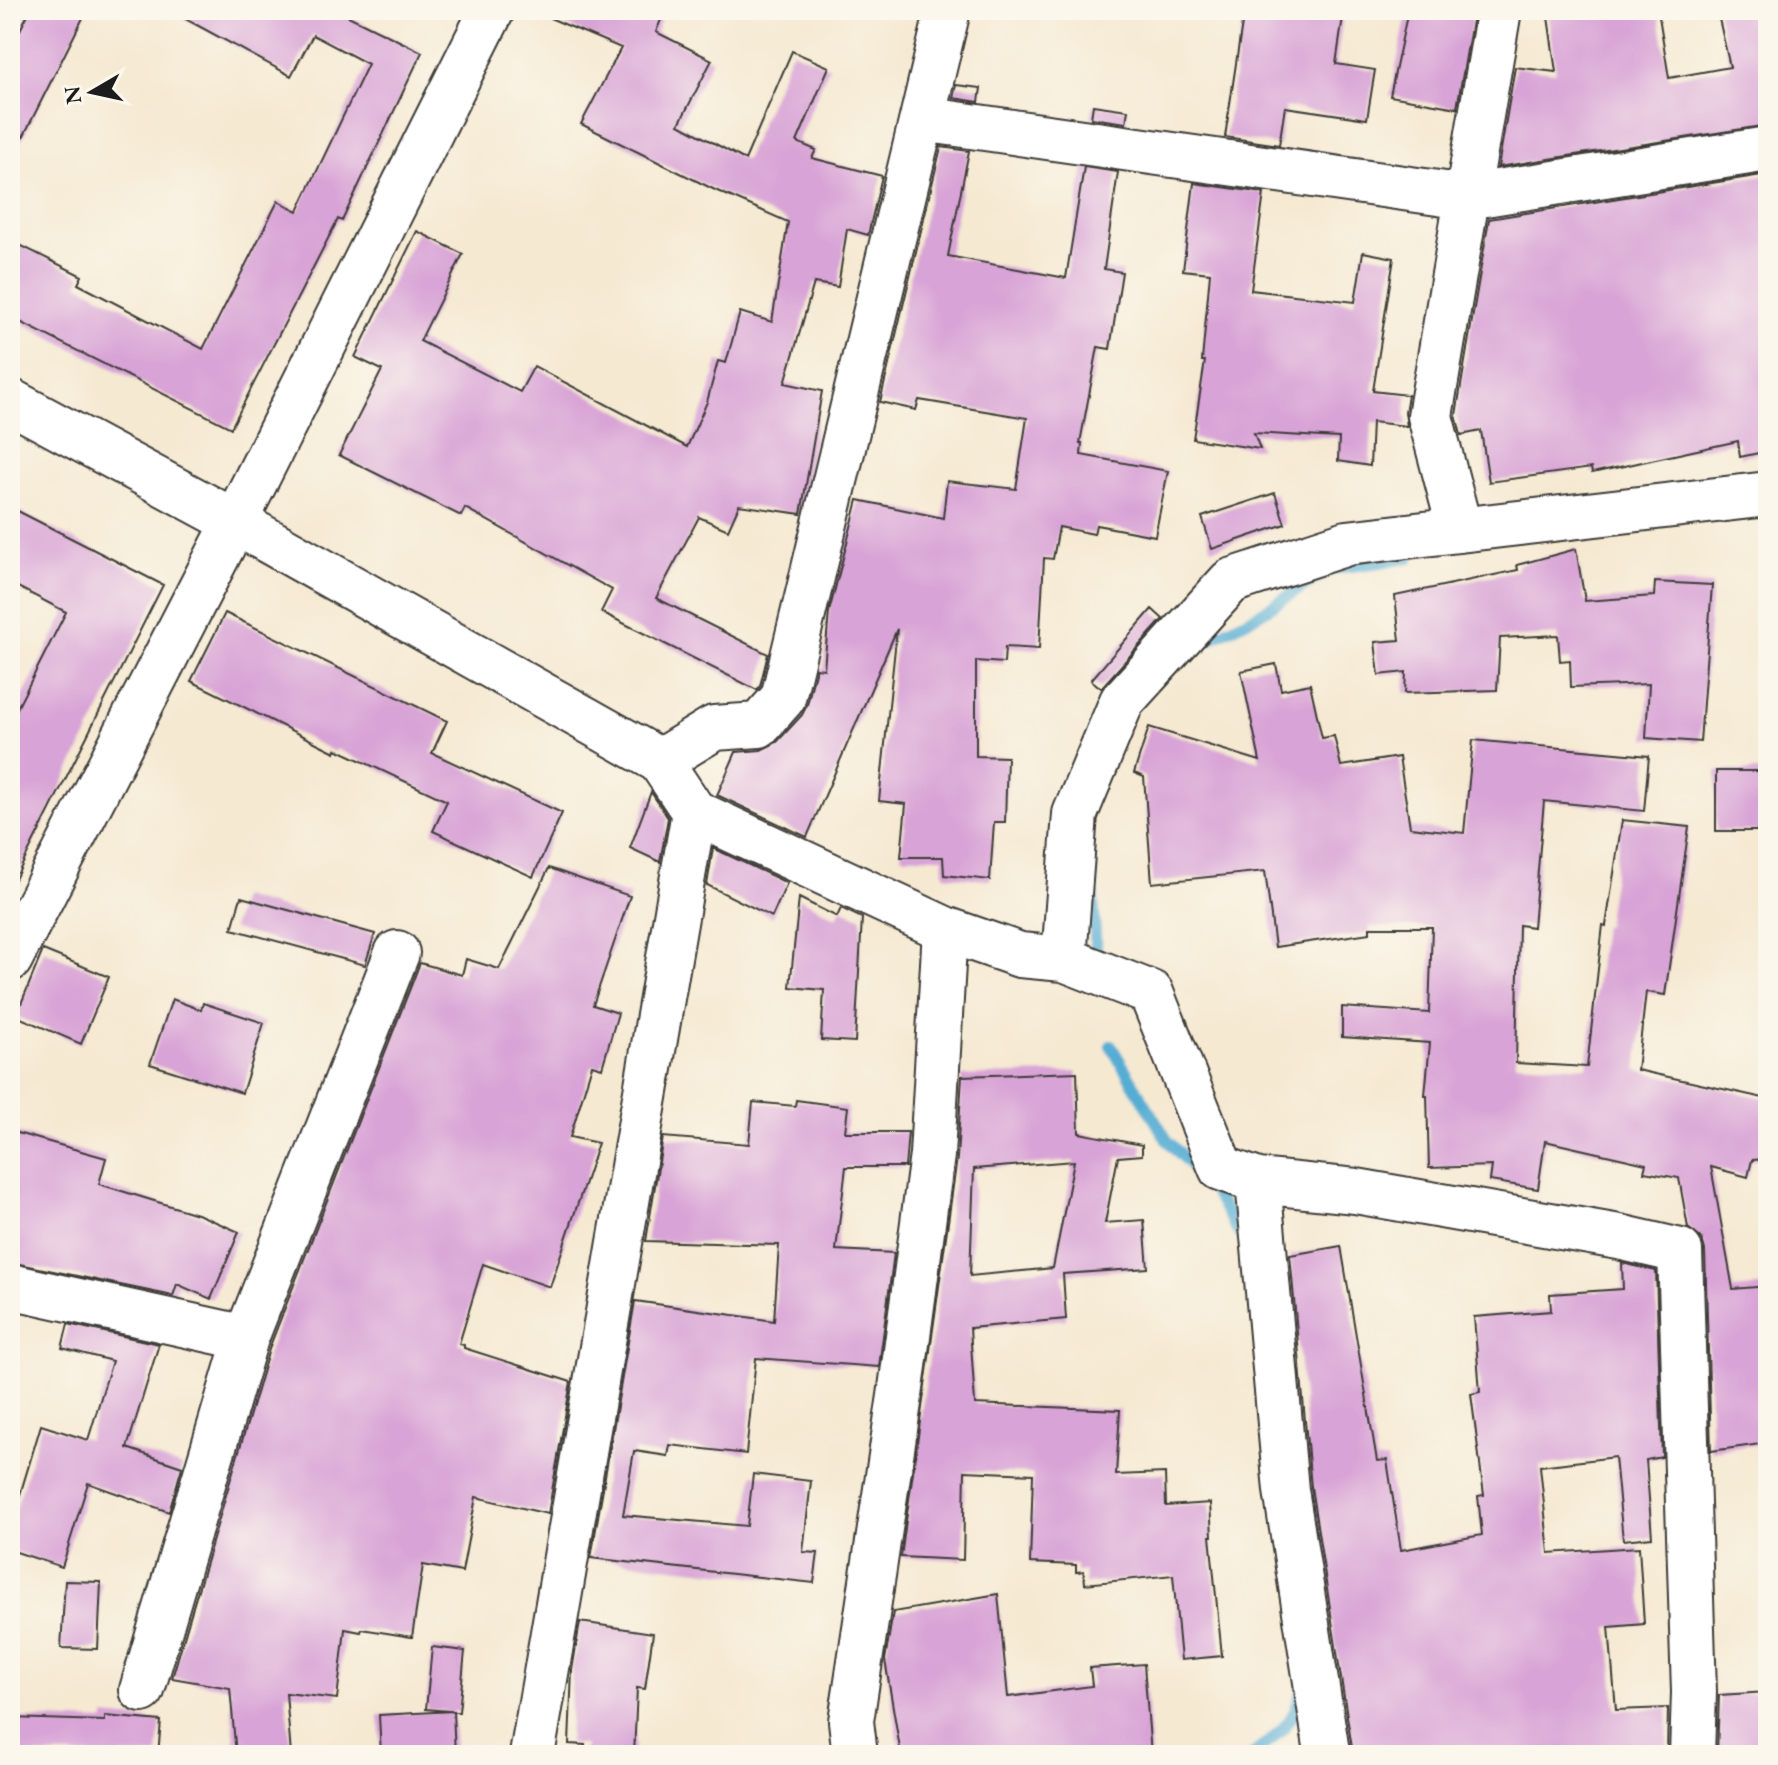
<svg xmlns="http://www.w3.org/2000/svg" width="1778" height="1765" viewBox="0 0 1778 1765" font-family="'EB Garamond',serif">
<rect width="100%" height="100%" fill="#fbf7ec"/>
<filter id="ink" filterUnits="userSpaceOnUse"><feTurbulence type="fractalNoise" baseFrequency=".0125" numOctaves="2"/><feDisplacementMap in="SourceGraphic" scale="16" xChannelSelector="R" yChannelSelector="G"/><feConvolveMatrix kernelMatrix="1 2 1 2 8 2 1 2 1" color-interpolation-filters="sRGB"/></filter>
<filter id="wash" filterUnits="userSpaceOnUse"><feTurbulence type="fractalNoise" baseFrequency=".006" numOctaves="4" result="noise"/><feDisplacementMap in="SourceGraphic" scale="32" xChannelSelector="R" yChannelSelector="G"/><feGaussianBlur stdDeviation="1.8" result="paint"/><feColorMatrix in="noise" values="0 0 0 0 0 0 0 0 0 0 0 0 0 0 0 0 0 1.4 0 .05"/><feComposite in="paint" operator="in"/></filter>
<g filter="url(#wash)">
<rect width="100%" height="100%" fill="#f5e9d2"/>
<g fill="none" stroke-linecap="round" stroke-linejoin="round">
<path stroke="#57add4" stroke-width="12" d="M 1193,648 L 1259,614 L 1331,569 L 1409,558
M 1091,866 L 1096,951
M 1111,1046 L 1167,1140 L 1211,1187 L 1248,1248
M 1252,1755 C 1274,1739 1295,1722 1301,1694"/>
</g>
<g id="blocks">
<path fill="#d8a3d6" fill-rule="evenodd" d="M 30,10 L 87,10 L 10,163 L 10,50 Z
M 169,10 L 336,10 L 422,52 L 342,221 L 338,219 L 231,428 L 10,317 L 10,240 L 82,276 L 78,284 L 203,349 L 278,201 L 298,211 L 368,64 L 313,35 L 291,76 Z
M 531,10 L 665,10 L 656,32 L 712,60 L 679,124 L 745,160 L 792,51 L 829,67 L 797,142 L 816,150 L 812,158 L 882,176 L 868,235 L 847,229 L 838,287 L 814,283 L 785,383 L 822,391 L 801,514 L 739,505 L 728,530 L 699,517 L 656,598 L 768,654 L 760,686 L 757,690 L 601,612 L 612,590 L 465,508 L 461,516 L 339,455 L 382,370 L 355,357 L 417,231 L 463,254 L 420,341 L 520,392 L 534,366 L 687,447 L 707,402 L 718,361 L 726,363 L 740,312 L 772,322 L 788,222 L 715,190 L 581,124 L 621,48 Z
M 1244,10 L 1344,10 L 1336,64 L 1375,70 L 1367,119 L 1285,107 L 1279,145 L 1225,137 Z
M 1408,10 L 1474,10 L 1457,108 L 1390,96 Z
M 1547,10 L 1658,10 L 1669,78 L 1730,67 L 1717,10 L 1768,10 L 1768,125 L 1498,167 L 1515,67 L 1556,72 Z
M 956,85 L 981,88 L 979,102 L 953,98 Z
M 1093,105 L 1128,110 L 1126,123 L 1091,118 Z
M 941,147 L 969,151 L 948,256 L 1066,278 L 1084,167 L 1118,172 L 1104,269 L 1122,272 L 1110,349 L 1098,347 L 1080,443 L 1082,443 L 1081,455 L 1168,471 L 1155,536 L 1096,525 L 1094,534 L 1059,527 L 1053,559 L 1044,558 L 1039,649 L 1005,647 L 1004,663 L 976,661 L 976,756 L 1007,757 L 1005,822 L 994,822 L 990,880 L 944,875 L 943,857 L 901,857 L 906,804 L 879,801 L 897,629 L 807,837 L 717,795 L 736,752 L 761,750 L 777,742 L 802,715 L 807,705 L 816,668 L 824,669 L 829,612 L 858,500 L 943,518 L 947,481 L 1016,489 L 1027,418 L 919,400 L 916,410 L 880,402 Z
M 1768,174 L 1768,451 L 1740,457 L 1738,441 L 1592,473 L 1591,468 L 1489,482 L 1481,431 L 1461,435 L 1456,415 L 1489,219 Z
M 1194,183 L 1264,193 L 1251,290 L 1355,302 L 1363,252 L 1394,258 L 1373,391 L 1408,395 L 1405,412 L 1407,426 L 1372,422 L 1370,466 L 1338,461 L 1339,438 L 1254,433 L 1260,449 L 1193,439 L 1205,361 L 1202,361 L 1210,273 L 1183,270 Z
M 1275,493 L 1285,524 L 1212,549 L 1202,517 Z
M 10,507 L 163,585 L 10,889 L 10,722 L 66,612 L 10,583 Z
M 1576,549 L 1585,601 L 1654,596 L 1655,582 L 1712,585 L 1700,742 L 1646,738 L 1649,684 L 1571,687 L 1570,660 L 1560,661 L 1558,635 L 1500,638 L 1497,690 L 1405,693 L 1406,672 L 1379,675 L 1375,642 L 1400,640 L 1395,596 L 1518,570 L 1517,565 Z
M 1152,609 L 1163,619 L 1101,688 L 1091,680 Z
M 225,613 L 447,721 L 432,753 L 562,813 L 533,877 L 433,831 L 447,801 L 336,749 L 335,752 L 191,681 Z
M 1276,664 L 1281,690 L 1310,684 L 1322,738 L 1334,736 L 1341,766 L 1399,757 L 1410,827 L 1464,833 L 1473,740 L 1649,756 L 1644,811 L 1544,801 L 1533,927 L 1519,925 L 1516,1063 L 1587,1067 L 1603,925 L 1606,926 L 1622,820 L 1689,827 L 1665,995 L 1646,992 L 1637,1070 L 1768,1099 L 1768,1159 L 1752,1160 L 1748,1177 L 1711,1167 L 1733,1289 L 1768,1286 L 1768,1443 L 1711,1451 L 1705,1250 L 1702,1239 L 1688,1228 L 1679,1178 L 1644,1172 L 1646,1164 L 1545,1141 L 1538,1189 L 1490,1181 L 1492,1166 L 1429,1168 L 1427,1095 L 1425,1095 L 1430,1043 L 1342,1037 L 1342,1007 L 1429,1013 L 1432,927 L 1370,927 L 1370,933 L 1275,947 L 1265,871 L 1152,883 L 1144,777 L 1134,773 L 1149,727 L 1260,761 L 1241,671 Z
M 1716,771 L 1768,771 L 1768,831 L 1716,831 Z
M 651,792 L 668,818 L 660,862 L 630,848 Z
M 713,848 L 787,883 L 772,917 L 707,885 Z
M 549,868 L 630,896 L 593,1005 L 618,1013 L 602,1068 L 592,1065 L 570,1137 L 598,1143 L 550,1287 L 483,1264 L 459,1344 L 464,1345 L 464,1348 L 571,1382 L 548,1514 L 476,1497 L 462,1572 L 423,1565 L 412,1637 L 362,1629 L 361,1632 L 345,1629 L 337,1699 L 286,1693 L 291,1755 L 236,1755 L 230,1688 L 172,1678 L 270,1346 L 420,963 L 462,975 L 466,959 L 499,969 Z
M 241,897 L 375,934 L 365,965 L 232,929 Z
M 799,898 L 837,917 L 841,908 L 862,918 L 855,1042 L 821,1040 L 824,990 L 790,987 Z
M 43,950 L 109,977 L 81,1044 L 16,1016 Z
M 172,999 L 201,1010 L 203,1003 L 264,1023 L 242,1093 L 150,1064 Z
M 1077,1072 L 1079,1133 L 1142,1145 L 1142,1155 L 1118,1157 L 1105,1223 L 1144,1220 L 1148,1268 L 1063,1274 L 1066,1319 L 970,1328 L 975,1404 L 1120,1410 L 1116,1475 L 1165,1473 L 1166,1506 L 1210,1503 L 1212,1536 L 1210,1536 L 1222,1656 L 1181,1660 L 1173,1575 L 1085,1584 L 1084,1571 L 1076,1572 L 1076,1565 L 1030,1563 L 1033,1474 L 965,1471 L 963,1560 L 901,1557 L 957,1158 L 962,1076 ZM 1074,1161 L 1053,1268 L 970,1276 L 974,1169 Z
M 796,1100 L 848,1107 L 845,1132 L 908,1132 L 905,1167 L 846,1167 L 836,1250 L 894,1253 L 879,1367 L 756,1358 L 746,1454 L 670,1445 L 668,1456 L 634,1451 L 623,1515 L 747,1526 L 753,1474 L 811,1481 L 803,1552 L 818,1553 L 814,1583 L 591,1558 L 635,1301 L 774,1321 L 779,1245 L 646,1241 L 663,1137 L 749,1144 L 753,1102 L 795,1106 Z
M 10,1131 L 106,1158 L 99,1184 L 200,1215 L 239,1232 L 211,1299 L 177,1284 L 173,1296 L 10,1262 Z
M 1341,1246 L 1377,1461 L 1387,1460 L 1401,1550 L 1482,1535 L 1478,1496 L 1484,1495 L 1471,1394 L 1480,1392 L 1474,1317 L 1551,1311 L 1550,1294 L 1623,1289 L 1622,1263 L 1656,1271 L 1662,1457 L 1646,1460 L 1652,1537 L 1623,1540 L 1615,1457 L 1540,1466 L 1549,1553 L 1639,1547 L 1644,1624 L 1609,1627 L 1616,1710 L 1668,1708 L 1667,1755 L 1489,1755 L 1488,1747 L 1406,1755 L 1350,1755 L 1352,1748 L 1311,1487 L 1290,1255 Z
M 68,1324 L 159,1344 L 127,1448 L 182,1467 L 169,1512 L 88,1483 L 62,1567 L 10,1550 L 10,1528 L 41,1425 L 88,1440 L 112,1361 L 62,1348 Z
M 65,1581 L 101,1582 L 98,1649 L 61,1648 Z
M 998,1594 L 1008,1697 L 1092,1686 L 1090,1668 L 1144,1664 L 1151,1755 L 901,1755 L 885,1660 L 893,1612 Z
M 580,1622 L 653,1633 L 645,1689 L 637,1688 L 634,1755 L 584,1755 L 585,1745 L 569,1744 L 572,1670 Z
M 432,1647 L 465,1651 L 459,1712 L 426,1709 Z
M 1768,1692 L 1768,1755 L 1717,1755 L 1719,1695 Z
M 453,1711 L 455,1755 L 381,1755 L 379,1715 Z
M 105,1716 L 161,1721 L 158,1755 L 10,1755 L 10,1718 L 105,1721 Z"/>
</g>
</g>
<g filter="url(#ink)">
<use href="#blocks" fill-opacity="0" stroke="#3d3b37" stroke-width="2"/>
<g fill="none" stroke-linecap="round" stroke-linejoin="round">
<defs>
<path id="street" d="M 922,119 L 1466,197 L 1768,149
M 10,401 L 235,522 L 660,761 L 694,812 L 945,929 L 1020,955 L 1064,959 L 1151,993 L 1221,1168 L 1258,1181 L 1356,1191 L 1619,1237 L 1680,1251 L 1694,1692 L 1692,1755
M 1460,530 L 1430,416 L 1499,10
M 660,761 L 714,728 L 759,725 L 783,698 L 948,10
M 10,959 L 235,522 L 492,10
M 1064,959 L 1075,814 L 1122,701 L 1231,581 L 1347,543 L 1768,494
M 1258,1181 L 1286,1490 L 1327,1752 L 1325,1755
M 10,1286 L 246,1338
M 142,1690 L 246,1338 L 397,953
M 532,1755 L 694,812
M 855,1755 L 851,1721 L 900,1396 L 932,1155 L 945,929"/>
</defs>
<use href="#street" stroke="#3d3b37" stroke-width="48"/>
<use href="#street" stroke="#fff" stroke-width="44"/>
</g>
</g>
<rect width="1778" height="1765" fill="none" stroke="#fbf7ec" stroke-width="40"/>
<g transform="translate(92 92) rotate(261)" stroke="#fbf7ec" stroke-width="6" paint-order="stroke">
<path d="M0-6L14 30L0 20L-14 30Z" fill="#1c1c1c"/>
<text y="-12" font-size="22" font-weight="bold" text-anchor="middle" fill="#1c1c1c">N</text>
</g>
</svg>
